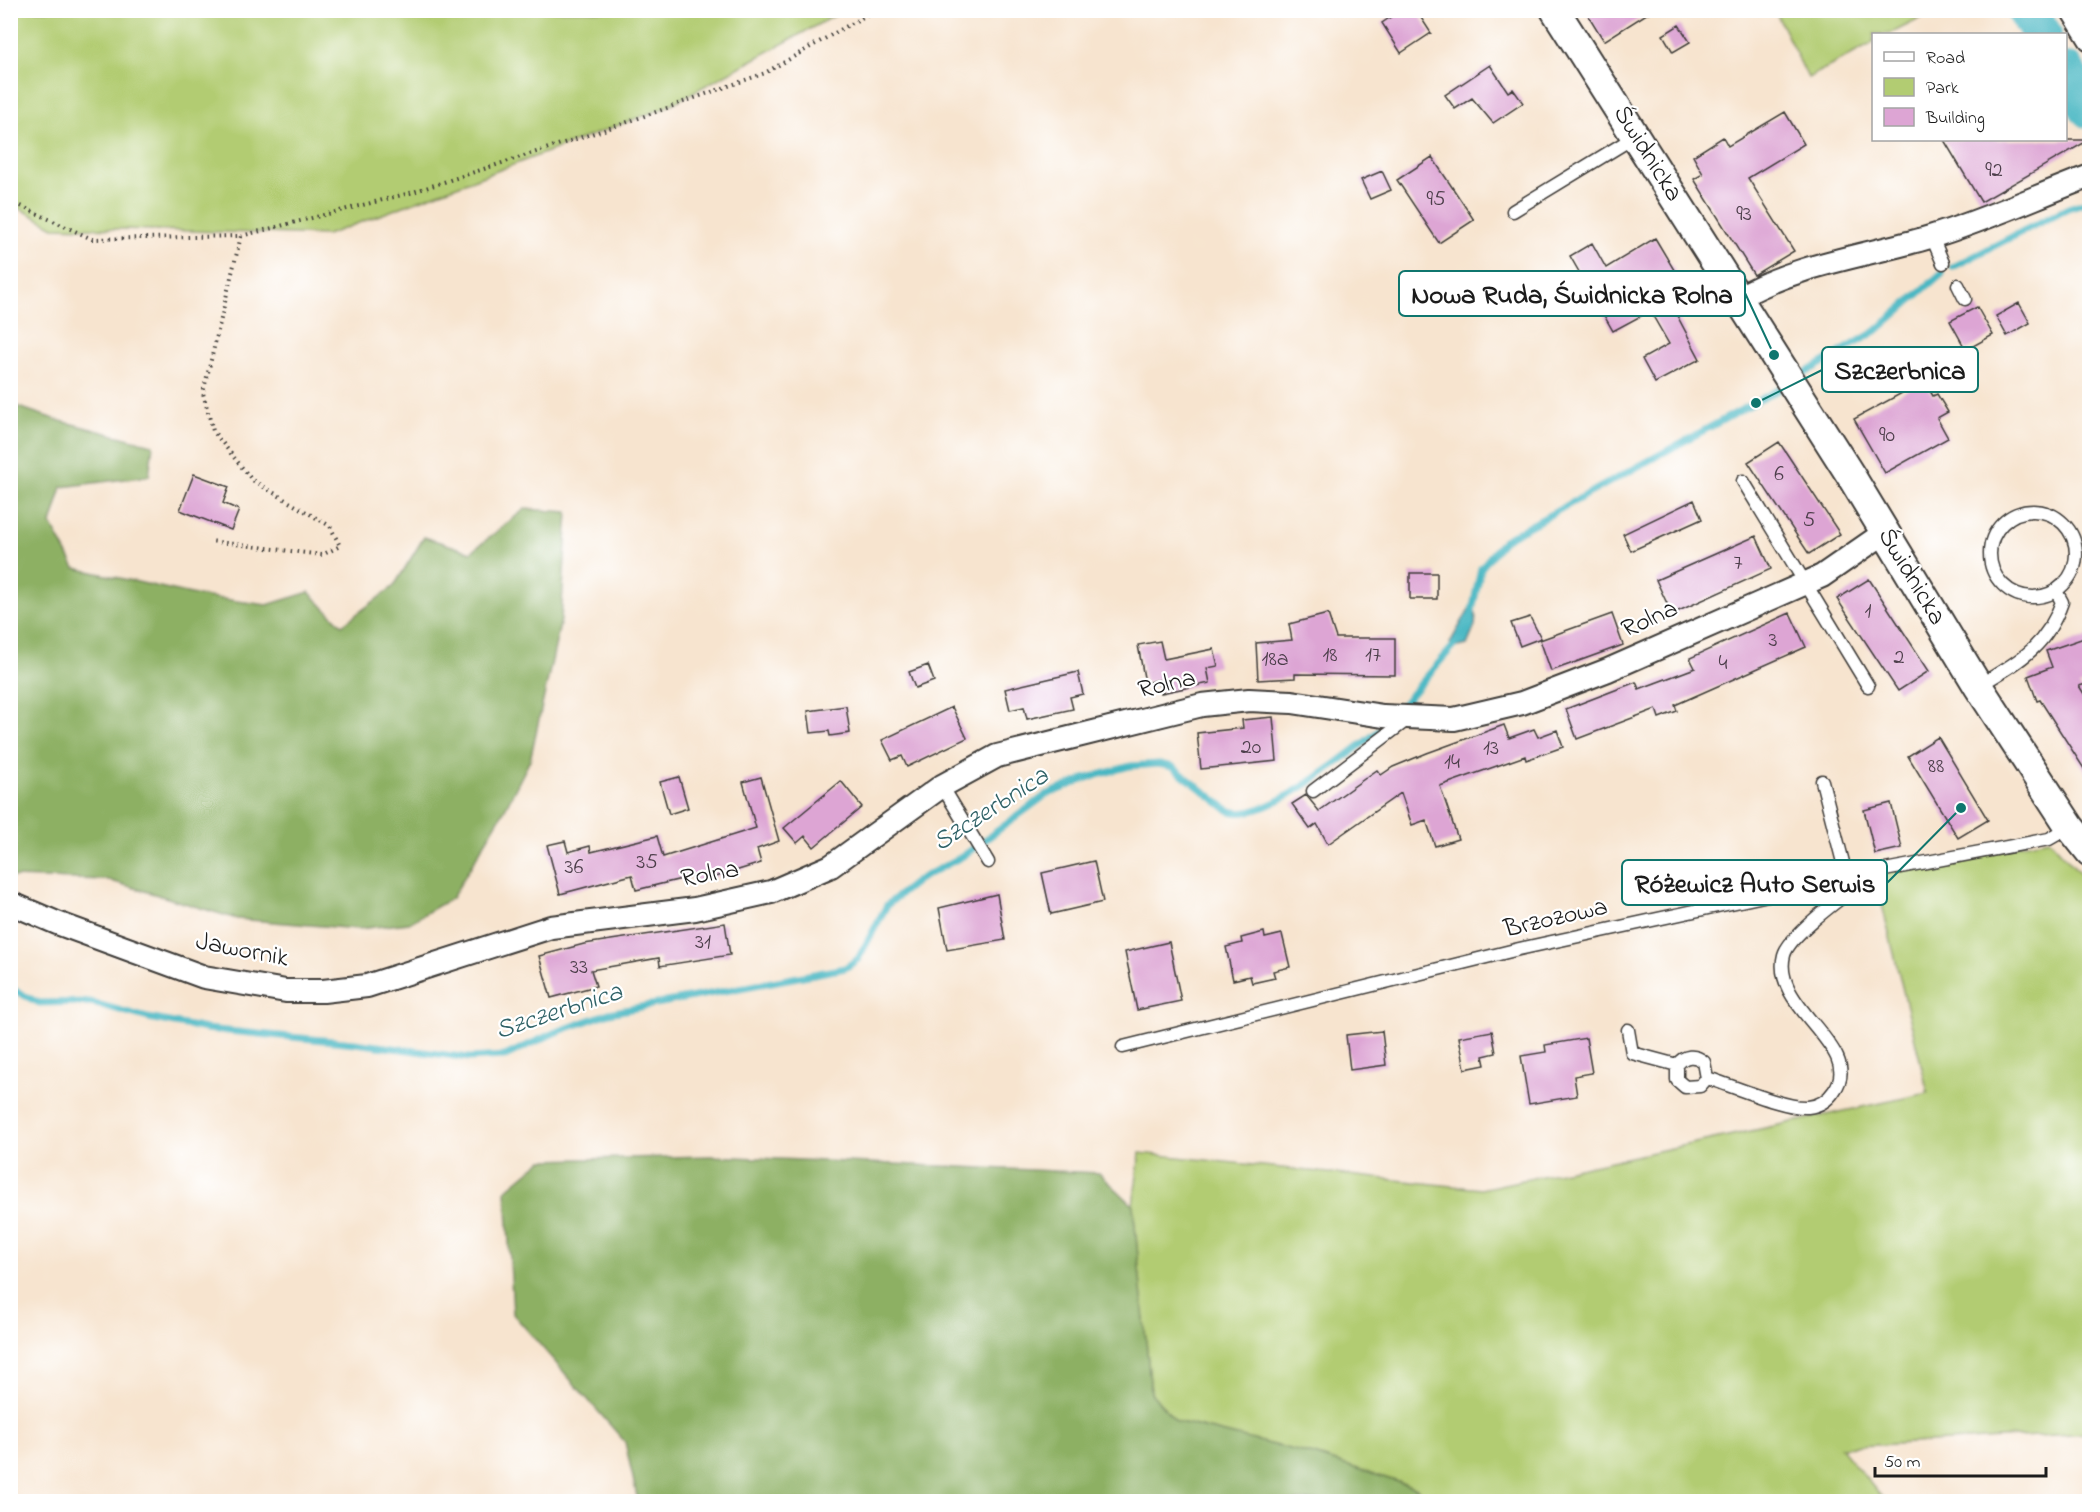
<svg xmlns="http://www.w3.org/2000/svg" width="2100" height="1512" viewBox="0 0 2100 1512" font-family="'Indie Flower',sans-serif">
<rect width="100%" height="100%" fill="#fff"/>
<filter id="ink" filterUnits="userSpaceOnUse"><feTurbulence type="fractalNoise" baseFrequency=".0167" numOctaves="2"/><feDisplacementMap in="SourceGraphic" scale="12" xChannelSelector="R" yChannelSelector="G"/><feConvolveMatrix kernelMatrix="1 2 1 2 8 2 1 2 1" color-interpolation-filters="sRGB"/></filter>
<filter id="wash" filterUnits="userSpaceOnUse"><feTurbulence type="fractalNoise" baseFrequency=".008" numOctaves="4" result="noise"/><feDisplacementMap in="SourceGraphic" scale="24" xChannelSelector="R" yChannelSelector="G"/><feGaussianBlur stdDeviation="1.35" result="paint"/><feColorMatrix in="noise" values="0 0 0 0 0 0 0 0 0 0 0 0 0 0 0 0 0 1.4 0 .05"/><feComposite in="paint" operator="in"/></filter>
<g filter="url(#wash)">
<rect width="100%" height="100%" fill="#f7e4cf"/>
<path fill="#b2cc72" stroke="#677447" stroke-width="1.5" d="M 10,11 L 11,10 L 843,11 L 664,108 L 327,235 L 54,227 L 11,204 Z
M 1775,11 L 1935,11 L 1890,34 L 1874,34 L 1873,43 L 1808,78 Z
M 2049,839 L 2089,883 L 2089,1433 L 1840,1447 L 1885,1501 L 1431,1501 L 1417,1488 L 1314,1455 L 1176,1421 L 1151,1393 L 1133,1205 L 1140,1153 L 1481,1189 L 1928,1093 L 1874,872 Z"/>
<path fill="#8db064" stroke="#546640" stroke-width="1.5" d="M 10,404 L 57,420 L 153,445 L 149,476 L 62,487 L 51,524 L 75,568 L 200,596 L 267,605 L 309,592 L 342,625 L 394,586 L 424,537 L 471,552 L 525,509 L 568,512 L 561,620 L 530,760 L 504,811 L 452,898 L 409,923 L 358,929 L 237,919 L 108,880 L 11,877 Z
M 711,1156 L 1099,1173 L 1133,1205 L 1151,1393 L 1176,1421 L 1314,1455 L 1417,1488 L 1431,1501 L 638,1501 L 625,1442 L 513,1314 L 506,1190 L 542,1160 Z"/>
<path fill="#49b7c3" stroke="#326a70" stroke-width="1.5" d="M 1469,609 L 1476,614 L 1475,626 L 1467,645 L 1453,648 L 1450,643 Z"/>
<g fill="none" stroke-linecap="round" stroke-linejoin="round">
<path stroke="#49b7c3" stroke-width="7" d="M 1953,267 L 2068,208 L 2090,201
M 1797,378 L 1876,331 L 1942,273
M 1471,616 L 1481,568 L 1504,540 L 1785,386
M 1396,712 L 1457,642
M 10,988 L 39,1003 L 90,1002 L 148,1018 L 206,1029 L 355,1043 L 469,1058 L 505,1056 L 556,1032 L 609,1013 L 845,968 L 858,959 L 887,905 L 918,880 L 963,856 L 1046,795 L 1087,778 L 1130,766 L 1159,764 L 1173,767 L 1228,810 C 1262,827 1352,751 1380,730 L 1389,721"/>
<path stroke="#49b7c3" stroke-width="40" d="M 2026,10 L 2042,34
M 2066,72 L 2090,109"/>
</g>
<g id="blocks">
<path fill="#dda5d4" d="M 1401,10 L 1416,10 L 1431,33 L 1401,53 L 1382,23 Z
M 1585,10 L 1653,10 L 1604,41 Z
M 1679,25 L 1690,42 L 1673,52 L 1663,35 Z
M 1490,65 L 1508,92 L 1513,89 L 1523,103 L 1493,123 L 1472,98 L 1455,109 L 1445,95 Z
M 1785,112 L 1804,144 L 1748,178 L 1794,251 L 1754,275 L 1694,179 L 1703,174 L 1693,156 L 1723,137 L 1728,146 Z
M 1944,140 L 2089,140 L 1981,202 Z
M 1432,157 L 1474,220 L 1439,243 L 1397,180 Z
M 1382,171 L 1391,190 L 1370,199 L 1361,180 Z
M 1655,238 L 1689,295 L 1672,306 L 1700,359 L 1655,383 L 1642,359 L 1669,344 L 1650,311 L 1613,331 L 1570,256 L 1592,243 L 1606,268 Z
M 2019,303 L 2030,323 L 2007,336 L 1996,316 Z
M 1977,307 L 1993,335 L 1966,350 L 1950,321 Z
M 1924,381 L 1933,396 L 1937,394 L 1948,412 L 1937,418 L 1948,438 L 1885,473 L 1854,419 Z
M 1779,442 L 1840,534 L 1809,554 L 1748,462 Z
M 194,474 L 229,487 L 223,503 L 239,510 L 231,530 L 180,510 Z
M 1694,500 L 1702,519 L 1631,551 L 1623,534 Z
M 1756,536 L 1771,569 L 1672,614 L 1656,580 Z
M 1410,573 L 1437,573 L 1437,599 L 1410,599 Z
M 1869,579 L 1929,671 L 1898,691 L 1837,599 Z
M 1790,613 L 1806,647 L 1675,705 L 1677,711 L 1659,718 L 1656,709 L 1577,739 L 1566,709 L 1636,682 L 1639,689 L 1695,668 L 1690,658 Z
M 1328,614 L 1336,638 L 1395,638 L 1395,675 L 1295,674 L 1295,678 L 1258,680 L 1256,643 L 1292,640 L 1289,624 Z
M 1612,614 L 1623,645 L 1551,671 L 1540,640 Z
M 1530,617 L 1541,638 L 1520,646 L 1511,623 Z
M 2090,636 L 2090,683 L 2079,686 L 2090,703 L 2090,778 L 2040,700 L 2037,701 L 2028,676 L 2052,667 L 2046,651 Z
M 1160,641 L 1164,659 L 1214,649 L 1218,666 L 1207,668 L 1210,683 L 1161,693 L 1158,680 L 1145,683 L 1138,645 Z
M 928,665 L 934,681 L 915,688 L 909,672 Z
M 1078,672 L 1083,694 L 1070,697 L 1073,709 L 1027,719 L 1024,707 L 1010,710 L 1005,689 Z
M 846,706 L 850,733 L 830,736 L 829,731 L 811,733 L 808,711 Z
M 952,707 L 967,738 L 907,767 L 902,756 L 892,760 L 882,740 Z
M 1273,717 L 1277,761 L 1201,769 L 1197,733 L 1243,728 L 1242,720 Z
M 1504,725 L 1509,738 L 1534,729 L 1538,737 L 1557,730 L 1563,747 L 1526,760 L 1525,756 L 1440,786 L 1458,839 L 1435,846 L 1426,820 L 1412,825 L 1401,793 L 1328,844 L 1317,824 L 1310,829 L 1292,804 L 1306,795 L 1319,811 L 1377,770 L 1381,775 L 1393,767 L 1427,753 Z
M 1938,737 L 1988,820 L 1958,838 L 1908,756 Z
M 679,777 L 688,808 L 669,814 L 660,782 Z
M 761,777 L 779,841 L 757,849 L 761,863 L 696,883 L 694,876 L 636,890 L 632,875 L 560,894 L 547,845 L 565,841 L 568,852 L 590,846 L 591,852 L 657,836 L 663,857 L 756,828 L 743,782 Z
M 841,781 L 862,807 L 814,847 L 805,836 L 797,843 L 784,828 Z
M 1891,803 L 1902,848 L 1875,854 L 1864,810 Z
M 1094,861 L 1103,902 L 1051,914 L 1042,873 Z
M 997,894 L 1005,940 L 947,950 L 939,908 Z
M 725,923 L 730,955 L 660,966 L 659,958 L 591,970 L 596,986 L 551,998 L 539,956 L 584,944 Z
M 1264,932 L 1265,938 L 1282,934 L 1290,967 L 1273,971 L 1275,978 L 1252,983 L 1250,976 L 1233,980 L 1226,947 L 1242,943 L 1241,938 Z
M 1169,942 L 1181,1001 L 1137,1010 L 1125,952 Z
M 1382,1031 L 1386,1065 L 1350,1070 L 1346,1035 Z
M 1492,1031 L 1496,1053 L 1483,1056 L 1485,1065 L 1465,1069 L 1459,1037 Z
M 1586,1038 L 1592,1073 L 1574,1076 L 1577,1096 L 1529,1104 L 1521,1056 L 1546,1052 L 1545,1045 Z"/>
</g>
</g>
<g filter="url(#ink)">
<use href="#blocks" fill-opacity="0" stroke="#3d3a37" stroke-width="1.5"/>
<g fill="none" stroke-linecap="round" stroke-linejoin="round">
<defs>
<path id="service" d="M 1513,211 L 1636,136
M 1932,237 L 1943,263
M 1958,285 L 1965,299
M 1743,481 L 1868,686
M1990 554a43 43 0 1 1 86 0a43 43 0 1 1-86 0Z
M 1978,686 C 2018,662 2046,648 2062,602 L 2056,591
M 1822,781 L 1847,878
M 942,786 L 988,862
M 1313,791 L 1408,719
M 1628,1030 L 1632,1053 L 1677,1065
M 1123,1047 L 1519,949 L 1874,872 L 2049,839 L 2070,827
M 1707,1078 L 1700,1086 L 1685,1087 L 1677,1080 L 1677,1065 C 1684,1055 1695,1054 1704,1062 L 1707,1078 C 1731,1085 1785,1109 1808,1107 C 1819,1106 1828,1100 1834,1091 C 1866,1048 1770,1008 1784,955 C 1790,933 1851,891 1871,875"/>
<path id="minor" d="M 2072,10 L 2090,39
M 1738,298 C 1797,264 1866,256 1930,237 C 1984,221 2037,196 2090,176
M 10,903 L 57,923 L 204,977 L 286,991 L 323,991 L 367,986 L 551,927 L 695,909 L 771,892 L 831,866 L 942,786 L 997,756 L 1202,705 L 1249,700 L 1292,702 L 1383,716 L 1454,719 L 1522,703 L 1608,670 L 1822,576 L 1884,533"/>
<path id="tertiary" d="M 1555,10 L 1851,476 L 1978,686 L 2070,827 L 2090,852"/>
</defs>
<use href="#service" stroke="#3d3a37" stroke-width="15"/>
<use href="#minor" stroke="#3d3a37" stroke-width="26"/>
<use href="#tertiary" stroke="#3d3a37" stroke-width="32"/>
<path stroke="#3d3a37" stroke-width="4" stroke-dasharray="1.5 4.5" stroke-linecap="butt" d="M 10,201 L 92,239 L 241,236 L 203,393 L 213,431 L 252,480 L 330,526 L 340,546 L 322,555 L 210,541
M 241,236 L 410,193 L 619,125 L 765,73 L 875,10"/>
<use href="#service" stroke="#fff" stroke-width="12"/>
<use href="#minor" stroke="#fff" stroke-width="22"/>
<use href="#tertiary" stroke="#fff" stroke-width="28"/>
</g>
</g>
<g text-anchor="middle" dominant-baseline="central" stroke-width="4.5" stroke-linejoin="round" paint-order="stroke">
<g font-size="22" fill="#4c3e4a">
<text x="1994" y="171">92</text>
<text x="1436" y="200">95</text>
<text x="1744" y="215">93</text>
<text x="1887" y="436">90</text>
<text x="1779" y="475">6</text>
<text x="1809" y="521">5</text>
<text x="1738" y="564">7</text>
<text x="1868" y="612">1</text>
<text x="1773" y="641">3</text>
<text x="1330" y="656">18</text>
<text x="1373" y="656">17</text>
<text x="1899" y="658">2</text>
<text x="1275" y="660">18a</text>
<text x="1723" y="664">4</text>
<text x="1251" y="748">20</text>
<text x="1491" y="749">13</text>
<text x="1452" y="763">14</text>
<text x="1936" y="767">88</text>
<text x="647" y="863">35</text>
<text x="574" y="868">36</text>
<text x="703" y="943">31</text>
<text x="579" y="968">33</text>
</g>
<g font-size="26" fill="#1c1c1c" stroke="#fff">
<text transform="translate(1647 154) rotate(58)">Świdnicka</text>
<text transform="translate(1911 577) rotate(59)">Świdnicka</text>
<text transform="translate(1650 620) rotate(-24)">Rolna</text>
<text transform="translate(1167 685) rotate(-13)">Rolna</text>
<text transform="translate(710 875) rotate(-10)">Rolna</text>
<text transform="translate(1556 919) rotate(-13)">Brzozowa</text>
<text transform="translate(242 951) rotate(11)">Jawornik</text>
</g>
<g font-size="27" font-style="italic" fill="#306267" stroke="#fff">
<text transform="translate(991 810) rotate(-33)">Szczerbnica</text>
<text transform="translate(559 1012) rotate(-18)">Szczerbnica</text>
</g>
</g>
<path fill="none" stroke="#0f766e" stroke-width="2" d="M1774 355L1745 293M1756 403L1822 370M1961 808L1887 883"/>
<g fill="#0f766e" stroke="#fff" stroke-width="2">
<circle cx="1774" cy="355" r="6"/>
<circle cx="1756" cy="403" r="6"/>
<circle cx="1961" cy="808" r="6"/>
</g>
<g fill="#fff" stroke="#0f766e" stroke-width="2">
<rect x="1399" y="271" width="346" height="45" rx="6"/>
<rect x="1822" y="347" width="156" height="45" rx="6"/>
<rect x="1622" y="860" width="265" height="45" rx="6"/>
</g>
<g font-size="27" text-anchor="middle" font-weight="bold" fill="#1c1c1c">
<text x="1572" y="303">Nowa Ruda, Świdnicka Rolna</text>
<text x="1900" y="379">Szczerbnica</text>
<text x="1755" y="892">Różewicz Auto Serwis</text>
</g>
<rect width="2100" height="1512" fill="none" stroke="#fff" stroke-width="36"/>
<rect x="1872" y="33" width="195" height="108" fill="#ffffff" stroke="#a4a4a4" stroke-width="1.5"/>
<rect x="1884" y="52" width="30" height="9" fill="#ffffff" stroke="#a4a4a4" stroke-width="1.5"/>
<text x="1926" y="63" font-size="18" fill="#1c1c1c">Road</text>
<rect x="1884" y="78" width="30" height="18" fill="#b2cc72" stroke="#a4a4a4" stroke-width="1.5"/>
<text x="1926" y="93" font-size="18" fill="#1c1c1c">Park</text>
<rect x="1884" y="108" width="30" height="18" fill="#dda5d4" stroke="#a4a4a4" stroke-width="1.5"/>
<text x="1926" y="123" font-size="18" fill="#1c1c1c">Building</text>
<path d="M1875 1467v9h171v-9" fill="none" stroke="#1c1c1c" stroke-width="3"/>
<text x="1884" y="1467" font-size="18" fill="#1c1c1c" stroke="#ffffff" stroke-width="4.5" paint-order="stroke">50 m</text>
</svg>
